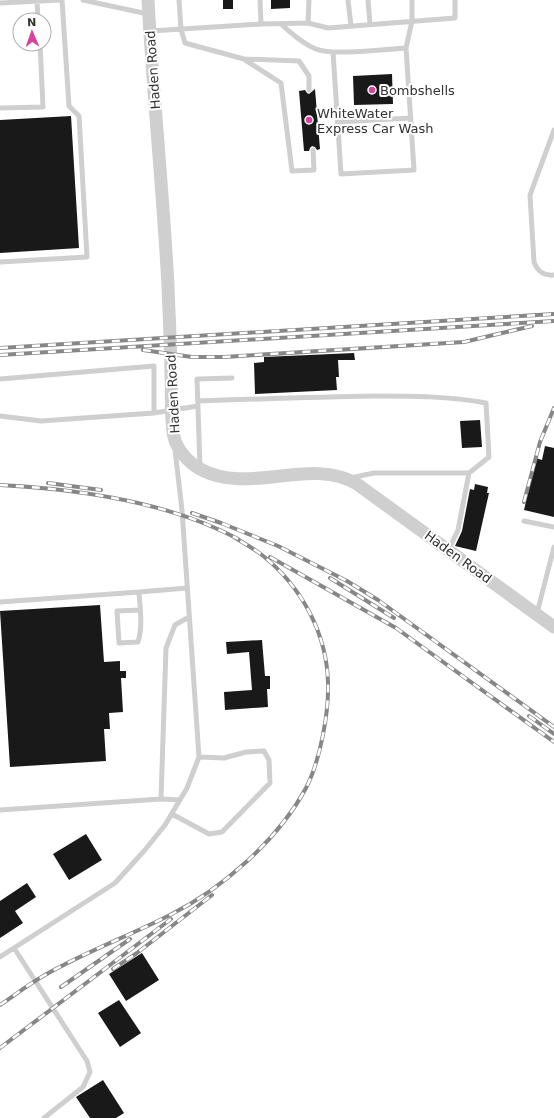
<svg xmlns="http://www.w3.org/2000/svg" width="554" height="1118" viewBox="0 0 554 1118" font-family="'DejaVu Sans',sans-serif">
<rect width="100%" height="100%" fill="#fff"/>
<path fill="#191919" d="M 223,0 L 233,0 L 233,9 L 223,9 Z
M 271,0 L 290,0 L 290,8 L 271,9 Z
M 392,74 L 393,104 L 354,105 L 353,76 Z
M 315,89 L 320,149 L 317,150 L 315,147 L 312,146 L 310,148 L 309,151 L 304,151 L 299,91 L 305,90 L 307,93 L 309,94 Z
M 71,116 L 79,248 L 0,253 L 0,120 Z
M 354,353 L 355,360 L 338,360 L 339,377 L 336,377 L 337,390 L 255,394 L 254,363 L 264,362 L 264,357 Z
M 480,420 L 482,447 L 462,448 L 460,421 Z
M 545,446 L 554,448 L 554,517 L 524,510 L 536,458 L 542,460 Z
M 475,484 L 488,487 L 487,493 L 489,493 L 476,551 L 455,546 L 462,531 L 470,489 L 474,490 Z
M 100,605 L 104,662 L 120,661 L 120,671 L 126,671 L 126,678 L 121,678 L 123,712 L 109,713 L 110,729 L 104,729 L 106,761 L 10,767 L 0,611 Z
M 262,640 L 265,676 L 270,676 L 270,689 L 267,689 L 268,707 L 225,710 L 224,692 L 252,690 L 249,652 L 227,654 L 226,642 Z
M 86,834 L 102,860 L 69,880 L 53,854 Z
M 27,883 L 36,897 L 15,911 L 23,923 L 0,938 L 0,901 Z
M 142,953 L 159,980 L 126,1001 L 109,974 Z
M 119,1000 L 141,1033 L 120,1047 L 98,1013 Z
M 103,1080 L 124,1113 L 116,1118 L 90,1118 L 76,1097 Z"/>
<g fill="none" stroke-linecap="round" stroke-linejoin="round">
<path stroke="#cfcfcf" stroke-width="5" d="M 37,0 L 38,20
M 83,0 L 148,14
M 179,0 L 181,29 L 185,43 L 244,59 L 299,61 L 309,76 L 309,90
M 309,0 L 308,23 L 328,28 L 455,18 L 455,0
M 348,0 L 351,26
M 368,0 L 370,24
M 0,3 L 60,0
M 261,24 L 308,23
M 281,24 C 291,33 303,44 316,49 C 334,56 385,49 406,48 L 414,170 L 341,174 L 333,52
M 151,31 L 261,24 L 260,0
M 406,48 L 412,21 L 412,0
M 245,60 L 281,83 L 292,171 L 314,170 L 313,150
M 0,108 L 43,107 L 40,44
M 338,122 L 411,118
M 554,130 L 530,195 L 534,262 C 537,271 544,276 554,275
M 0,262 L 87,257 L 79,116 L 69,106 L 62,0
M 0,379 L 154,366 L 154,413
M 198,401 C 257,399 315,397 374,396 C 411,396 449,396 486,403 L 489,457 L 469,473 L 374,473 L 350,478
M 0,416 L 41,421 L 154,413 L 198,406
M 200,467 L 197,379 L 232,378
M 524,521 L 554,527
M 449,549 L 458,530 L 469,473
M 0,602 L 139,592
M 140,610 L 117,611 L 119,643 L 138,642 C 143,626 140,608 139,592 L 187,588
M 537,613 L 554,547
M 161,799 L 166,648 L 175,625 L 189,617
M 0,810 L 161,799 L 180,800
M 172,814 L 209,834 L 222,832 L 270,783 L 269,760 L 264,751 L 246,752 L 224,758 L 199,757
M 14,948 L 87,1061 L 90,1072 L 83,1087 L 44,1118
M 0,957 L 115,883 L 144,851 L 165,825 L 187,788 L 199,757 L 182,510 L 175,450"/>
<path stroke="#cfcfcf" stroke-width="13" d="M 148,0 C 153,95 163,191 168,286 C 169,316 171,346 171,376 C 172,396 170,418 174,437 C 177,450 189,463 200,469 C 250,496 309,456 357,484 L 554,627"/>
<defs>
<path id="rail" d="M 0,348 L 554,314
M 143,350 L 192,357 L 224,357 L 464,342 L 532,326
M 0,355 L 554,321
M 48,483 L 101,490
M 0,485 C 77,489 169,502 238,539
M 524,502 L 540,442 L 554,408
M 192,513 L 221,523 L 278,546 L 347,581 L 378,600 L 554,727
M 270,557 L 396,628 L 554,742
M 330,578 L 394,618
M 529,716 L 554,734
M 113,969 L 137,953 L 212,895
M 61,987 L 130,939
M 0,1005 C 15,995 29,984 45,975 C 85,952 129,936 170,915 C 222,889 278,840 306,788 C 320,761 329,713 328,683 C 327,633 301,586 262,555 C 253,548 243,543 234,537
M 0,1048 L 171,919"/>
</defs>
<use href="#rail" stroke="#878787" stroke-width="4"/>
<use href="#rail" stroke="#fff" stroke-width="2.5" stroke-dasharray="8" stroke-linecap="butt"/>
</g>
<g fill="#da439b" stroke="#fff" stroke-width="1.5">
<circle cx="372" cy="90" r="4"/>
<circle cx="309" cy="120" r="4"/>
</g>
<g text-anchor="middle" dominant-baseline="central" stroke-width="4" stroke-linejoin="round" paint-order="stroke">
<g font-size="13" fill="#323232" stroke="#fff">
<text transform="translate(153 70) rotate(-94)">Haden Road</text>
<text transform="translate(173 394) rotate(-93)">Haden Road</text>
<text transform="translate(458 557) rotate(36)">Haden Road</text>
</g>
<g font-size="13" fill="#323232" stroke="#fff" text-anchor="start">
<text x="380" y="90">Bombshells</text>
<text x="317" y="113">WhiteWater<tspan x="317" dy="15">Express Car Wash</tspan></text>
</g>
</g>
<g transform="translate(32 32) rotate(358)"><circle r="19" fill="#ffffff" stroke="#adadad"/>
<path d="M0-3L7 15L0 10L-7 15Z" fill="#da439b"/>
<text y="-6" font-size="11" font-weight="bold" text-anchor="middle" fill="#323232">N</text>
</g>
</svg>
